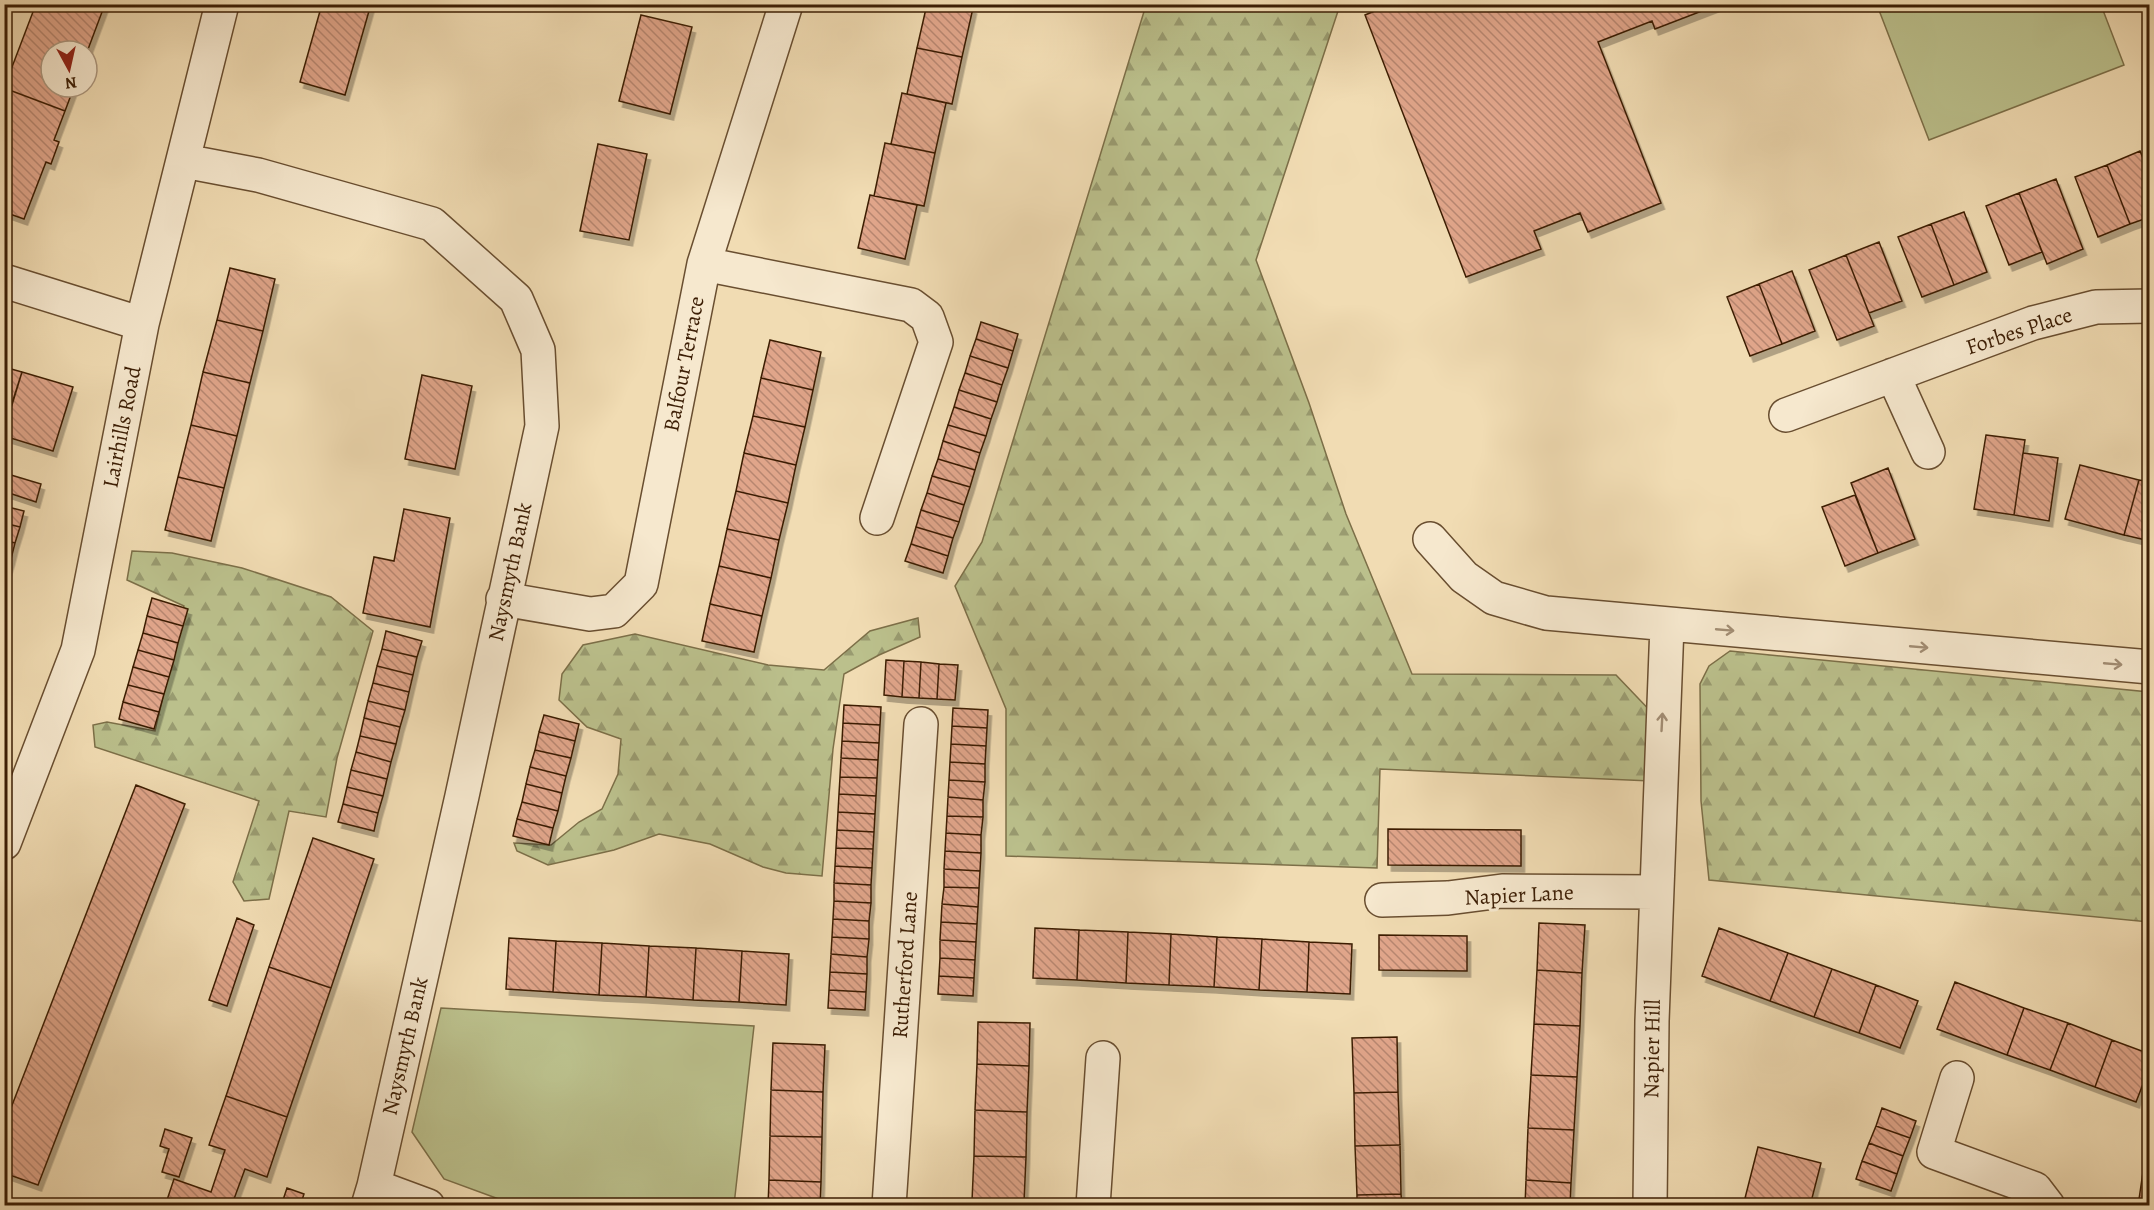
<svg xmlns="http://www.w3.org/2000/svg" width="2154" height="1210" viewBox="0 0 2154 1210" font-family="Alegreya,serif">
<defs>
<pattern id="forest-firs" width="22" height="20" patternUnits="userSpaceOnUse" patternTransform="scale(1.5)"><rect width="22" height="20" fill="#bbc08c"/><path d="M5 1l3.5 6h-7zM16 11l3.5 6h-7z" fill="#999b70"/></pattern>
<pattern id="building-back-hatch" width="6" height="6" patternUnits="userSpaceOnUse" patternTransform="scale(1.5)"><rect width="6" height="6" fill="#e0a58a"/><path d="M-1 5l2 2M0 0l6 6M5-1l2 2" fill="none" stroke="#b7866f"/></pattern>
<filter id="shadow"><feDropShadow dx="3.5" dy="6" stdDeviation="0" flood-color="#0004"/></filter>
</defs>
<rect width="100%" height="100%" fill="#f1dcb3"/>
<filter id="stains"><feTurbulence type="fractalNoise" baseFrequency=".00333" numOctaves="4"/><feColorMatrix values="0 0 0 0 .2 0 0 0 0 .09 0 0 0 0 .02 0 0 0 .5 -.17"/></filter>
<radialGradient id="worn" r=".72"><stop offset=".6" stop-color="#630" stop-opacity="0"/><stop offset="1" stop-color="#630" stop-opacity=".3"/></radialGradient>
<path fill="#bbc08c" stroke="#7c6f48" stroke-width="1.5" d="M 1877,5 L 2101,5 L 2124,65 L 1929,140 Z
M 441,1008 L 754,1026 L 734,1205 L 515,1205 L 444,1179 L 412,1132 Z"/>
<path fill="url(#forest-firs)" stroke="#7c6f48" stroke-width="1.5" d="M 1146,5 L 1340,5 L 1256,260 L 1309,403 L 1346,514 L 1412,674 L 1616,675 L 1658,719 L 1651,781 L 1380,769 L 1377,868 L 1006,856 L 1006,709 L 955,586 L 982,542 Z
M 132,551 L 172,553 L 242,568 L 331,597 L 373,631 L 337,758 L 326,817 L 289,811 L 269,899 L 244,901 L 233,882 L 259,801 L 95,747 L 93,725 L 107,722 L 155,731 L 184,606 L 127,580 Z
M 918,618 L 920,637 L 879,655 L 844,674 L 833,749 L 822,876 L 786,873 L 763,867 L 710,844 L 659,834 L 614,850 L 548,865 L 517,851 L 514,843 L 551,845 L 579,822 L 602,809 L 618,774 L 621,739 L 587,727 L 559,700 L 562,674 L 583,645 L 635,634 L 768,665 L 824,670 L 870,631 Z
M 1730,651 L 2149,692 L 2149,922 L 1709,880 L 1701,801 L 1700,684 L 1709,666 Z"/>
<path fill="url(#building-back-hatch)" stroke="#3c1e05" stroke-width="1.5" filter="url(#shadow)" d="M 36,4 L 105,4 L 87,52 L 51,51 L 51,87 L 74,87 L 65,111 L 4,88 Z
M 322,4 L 371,4 L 345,95 L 300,82 Z
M 927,4 L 957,4 L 973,8 L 962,57 L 917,48 Z
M 1392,4 L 1720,4 L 1655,29 L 1652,21 L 1598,42 L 1661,203 L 1588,232 L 1580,213 L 1534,231 L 1541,249 L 1466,277 L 1365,15 Z
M 641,15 L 692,27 L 670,114 L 619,101 Z
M 917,48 L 962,57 L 952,104 L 907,94 Z
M 4,88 L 65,111 L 54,140 L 59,142 L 51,164 L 46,162 L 24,219 L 4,212 Z
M 902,93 L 946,103 L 935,153 L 891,144 Z
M 885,143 L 935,153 L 924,206 L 874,196 Z
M 598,144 L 647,154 L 629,240 L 580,231 Z
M 2140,151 L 2150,175 L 2150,217 L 2130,224 L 2107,165 Z
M 2107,165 L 2130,224 L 2098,237 L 2075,177 Z
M 2056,179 L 2083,249 L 2047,264 L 2019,193 Z
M 2019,193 L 2042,252 L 2009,265 L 1986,206 Z
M 870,195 L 917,205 L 905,259 L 858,248 Z
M 1964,212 L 1987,272 L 1954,285 L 1931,224 Z
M 1931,224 L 1954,285 L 1922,297 L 1898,237 Z
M 1879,242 L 1902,301 L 1869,313 L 1846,255 Z
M 1846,255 L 1874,326 L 1837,340 L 1809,270 Z
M 230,268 L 275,279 L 263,331 L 217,320 Z
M 1792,271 L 1815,331 L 1782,344 L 1759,284 Z
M 1759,284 L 1782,344 L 1750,356 L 1727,297 Z
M 217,320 L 263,331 L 250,383 L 203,372 Z
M 981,322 L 1018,334 L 1013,351 L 976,339 Z
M 976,339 L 1013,351 L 1008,368 L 970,356 Z
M 770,340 L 821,352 L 813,390 L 761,378 Z
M 970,356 L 1008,368 L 1002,385 L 965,373 Z
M 4,367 L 22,372 L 8,418 L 4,417 Z
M 22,372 L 73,387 L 53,451 L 4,436 L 4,428 Z
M 203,372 L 250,383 L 237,436 L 191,425 Z
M 965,373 L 1002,385 L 997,402 L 959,390 Z
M 422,375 L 472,386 L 455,469 L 405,459 Z
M 761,378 L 813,390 L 805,427 L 753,416 Z
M 959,390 L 997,402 L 991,419 L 954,407 Z
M 954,407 L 991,419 L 986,436 L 948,425 Z
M 753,416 L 805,427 L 796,465 L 744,453 Z
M 191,425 L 237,436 L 224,488 L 178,477 Z
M 948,425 L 986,436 L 980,453 L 943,441 Z
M 1986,435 L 2025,440 L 2014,515 L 1974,509 Z
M 943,441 L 980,453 L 975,470 L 938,459 Z
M 744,453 L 796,465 L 788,503 L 736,491 Z
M 2023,453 L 2058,458 L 2049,521 L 2014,515 Z
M 938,459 L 975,470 L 970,487 L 932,476 Z
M 2080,465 L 2139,480 L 2124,535 L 2065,519 Z
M 1888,468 L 1915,539 L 1878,553 L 1851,483 Z
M 11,475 L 41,484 L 36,502 L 6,492 Z
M 932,476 L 970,487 L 964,505 L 927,493 Z
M 178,477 L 224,488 L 211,541 L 165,530 Z
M 2139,480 L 2150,482 L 2150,541 L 2124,535 Z
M 736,491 L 788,503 L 779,540 L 727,529 Z
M 927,493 L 964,505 L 959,522 L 921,510 Z
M 1855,495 L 1878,553 L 1845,566 L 1822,507 Z
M 4,506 L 24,511 L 20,527 L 4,523 Z
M 404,509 L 450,518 L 430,627 L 363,613 L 374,557 L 394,561 Z
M 921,510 L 959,522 L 953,538 L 916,527 Z
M 4,523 L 20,527 L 15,543 L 4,540 Z
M 916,527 L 953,538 L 948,556 L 911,544 Z
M 727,529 L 779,540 L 771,578 L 719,566 Z
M 4,540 L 15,543 L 11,559 L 4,558 Z
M 911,544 L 948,556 L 943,573 L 905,561 Z
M 4,558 L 11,559 L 6,575 L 4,575 Z
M 719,566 L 771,578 L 762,616 L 710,604 Z
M 152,598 L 188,609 L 183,626 L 147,616 Z
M 710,604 L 762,616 L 754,652 L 702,641 Z
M 147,616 L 183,626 L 178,643 L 143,633 Z
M 386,631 L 422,641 L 417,657 L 382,649 Z
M 143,633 L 178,643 L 174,660 L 138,650 Z
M 382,649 L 417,657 L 413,675 L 377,666 Z
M 138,650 L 174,660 L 169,677 L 133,667 Z
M 886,660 L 904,661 L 902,697 L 884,695 Z
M 904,661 L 921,662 L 919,698 L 902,697 Z
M 921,662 L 939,664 L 937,699 L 919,698 Z
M 939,664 L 958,665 L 955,700 L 937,699 Z
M 377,666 L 413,675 L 409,692 L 373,683 Z
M 133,667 L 169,677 L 164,694 L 128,685 Z
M 373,683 L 409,692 L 405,710 L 368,701 Z
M 128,685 L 164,694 L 159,712 L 123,702 Z
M 368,701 L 405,710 L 400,727 L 364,718 Z
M 123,702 L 159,712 L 154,729 L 119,719 Z
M 844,705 L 881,707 L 880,725 L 843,723 Z
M 953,708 L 988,710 L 987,728 L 952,726 Z
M 544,715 L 579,724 L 575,741 L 539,732 Z
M 364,718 L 400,727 L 396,744 L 360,736 Z
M 843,723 L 880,725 L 879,743 L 842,741 Z
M 952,726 L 987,728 L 986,746 L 951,744 Z
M 539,732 L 575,741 L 571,758 L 535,750 Z
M 360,736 L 396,744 L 391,762 L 356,752 Z
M 842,741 L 879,743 L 878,760 L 841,758 Z
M 951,744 L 986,746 L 985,764 L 950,762 Z
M 535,750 L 571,758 L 566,776 L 530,767 Z
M 356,752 L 391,762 L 387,779 L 351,770 Z
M 841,758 L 878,760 L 877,778 L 840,777 Z
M 950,762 L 985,764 L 985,782 L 949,780 Z
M 530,767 L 566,776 L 562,793 L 526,784 Z
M 351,770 L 387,779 L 383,796 L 347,787 Z
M 840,777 L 877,778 L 876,796 L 839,794 Z
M 949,780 L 985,782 L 983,800 L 948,797 Z
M 526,784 L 562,793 L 558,811 L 522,802 Z
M 136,785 L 185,804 L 38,1185 L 4,1173 L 4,1126 Z
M 347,787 L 383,796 L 378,813 L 343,804 Z
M 839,794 L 876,796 L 875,814 L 838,812 Z
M 948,797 L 983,800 L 983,817 L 947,816 Z
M 522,802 L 558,811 L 553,828 L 517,819 Z
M 343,804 L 378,813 L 374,831 L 338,822 Z
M 838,812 L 875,814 L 874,832 L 837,830 Z
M 947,816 L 983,817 L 981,835 L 946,833 Z
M 517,819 L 553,828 L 549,845 L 513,836 Z
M 1388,829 L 1521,830 L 1521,866 L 1388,865 Z
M 837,830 L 874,832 L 873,849 L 836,848 Z
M 946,833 L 981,835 L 981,853 L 945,851 Z
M 313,838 L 374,859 L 331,988 L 269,967 Z
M 836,848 L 873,849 L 872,868 L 835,866 Z
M 945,851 L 981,853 L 980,871 L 944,869 Z
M 835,866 L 872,868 L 871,885 L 834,883 Z
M 944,869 L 980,871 L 979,888 L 944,887 Z
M 834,883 L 871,885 L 871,903 L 834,901 Z
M 944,887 L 979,888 L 978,907 L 942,904 Z
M 834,901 L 871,903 L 869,921 L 833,919 Z
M 942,904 L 978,907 L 977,924 L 941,922 Z
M 237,918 L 254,925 L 227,1006 L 209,1000 Z
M 833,919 L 869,921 L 869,939 L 832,937 Z
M 941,922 L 977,924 L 976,942 L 940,940 Z
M 1539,923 L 1585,925 L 1582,973 L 1537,970 Z
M 1035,928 L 1079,930 L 1077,980 L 1033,978 Z
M 1719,928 L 1788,953 L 1770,1001 L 1702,976 Z
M 1079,930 L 1128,932 L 1126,983 L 1077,980 Z
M 1128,932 L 1171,934 L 1169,985 L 1126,983 Z
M 1171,934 L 1217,937 L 1214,987 L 1169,985 Z
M 1379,935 L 1467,936 L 1467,971 L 1379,970 Z
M 832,937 L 869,939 L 867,957 L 831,954 Z
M 1217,937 L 1262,939 L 1259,990 L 1214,987 Z
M 509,938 L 556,941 L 553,992 L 506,989 Z
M 1262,939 L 1309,942 L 1307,992 L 1259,990 Z
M 940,940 L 976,942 L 975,960 L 940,958 Z
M 556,941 L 602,943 L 599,995 L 553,992 Z
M 1309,942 L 1352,944 L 1350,994 L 1307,992 Z
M 602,943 L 649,946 L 646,997 L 599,995 Z
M 649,946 L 696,948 L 693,1000 L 646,997 Z
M 696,948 L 742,951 L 739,1002 L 693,1000 Z
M 742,951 L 789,954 L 786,1005 L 739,1002 Z
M 1788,953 L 1832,969 L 1814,1017 L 1770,1001 Z
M 831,954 L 867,957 L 867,974 L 830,972 Z
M 940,958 L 975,960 L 974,978 L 939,976 Z
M 269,967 L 331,988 L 287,1117 L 226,1096 Z
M 1832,969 L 1876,985 L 1859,1033 L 1814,1017 Z
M 1537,970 L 1582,973 L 1580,1026 L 1534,1024 Z
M 830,972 L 867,974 L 866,992 L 829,990 Z
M 939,976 L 974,978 L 973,996 L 938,994 Z
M 1955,982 L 2024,1008 L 2007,1055 L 1937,1029 Z
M 1876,985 L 1918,1001 L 1900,1048 L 1859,1033 Z
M 829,990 L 866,992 L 865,1010 L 828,1008 Z
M 2024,1008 L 2068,1023 L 2050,1070 L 2007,1055 Z
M 978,1022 L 1030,1023 L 1029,1066 L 977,1064 Z
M 2068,1023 L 2112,1040 L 2095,1087 L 2050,1070 Z
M 1534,1024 L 1580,1026 L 1577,1077 L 1531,1075 Z
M 1397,1037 L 1398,1092 L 1354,1093 L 1352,1038 Z
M 2112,1040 L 2150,1054 L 2150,1066 L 2136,1102 L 2095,1087 Z
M 773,1043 L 825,1045 L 823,1092 L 771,1090 Z
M 977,1064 L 1029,1066 L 1027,1112 L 975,1110 Z
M 1531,1075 L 1577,1077 L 1574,1130 L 1528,1128 Z
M 771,1090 L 823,1092 L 822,1137 L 770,1136 Z
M 1398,1092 L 1400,1145 L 1355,1146 L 1354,1093 Z
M 226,1096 L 287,1117 L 267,1177 L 245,1169 L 234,1199 L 252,1206 L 165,1206 L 174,1179 L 211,1192 L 225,1150 L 209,1145 Z
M 1882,1108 L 1916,1121 L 1910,1138 L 1876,1126 Z
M 975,1110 L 1027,1112 L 1026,1157 L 974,1156 Z
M 1876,1126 L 1910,1138 L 1903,1156 L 1869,1143 Z
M 1528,1128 L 1574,1130 L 1571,1183 L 1526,1180 Z
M 165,1129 L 192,1138 L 179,1177 L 162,1172 L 169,1149 L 160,1146 Z
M 2150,1134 L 2150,1173 L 2143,1172 Z
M 770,1136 L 822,1137 L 821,1182 L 769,1180 Z
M 1869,1143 L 1903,1156 L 1897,1174 L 1862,1161 Z
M 1400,1145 L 1401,1194 L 1357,1195 L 1355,1146 Z
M 1758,1147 L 1821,1163 L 1810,1206 L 1743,1206 Z
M 974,1156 L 1026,1157 L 1024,1202 L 972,1201 Z
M 1862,1161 L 1897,1174 L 1891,1191 L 1856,1179 Z
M 2143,1172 L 2150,1173 L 2150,1206 L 2138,1206 Z
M 769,1180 L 821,1182 L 820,1206 L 768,1206 Z
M 1526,1180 L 1571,1183 L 1570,1206 L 1525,1206 Z
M 287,1188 L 304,1194 L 300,1206 L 281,1206 Z
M 1401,1194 L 1402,1206 L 1357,1206 L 1357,1195 Z
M 972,1201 L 1024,1202 L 1024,1206 L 972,1206 Z"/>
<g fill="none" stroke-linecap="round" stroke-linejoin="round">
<defs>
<path id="minor" d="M 184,161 L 258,175 L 432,224 L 516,299 L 538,350 L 542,426 L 462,796 L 374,1186 L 368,1206
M 704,264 L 911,305 L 927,317 L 936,342 L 877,518
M 4,281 L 142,324
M 1893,375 L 1928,452
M 1786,415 L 2033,323 L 2096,307 L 2150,306
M 1430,539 L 1464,577 L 1494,598 L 1546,613 L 2150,667
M 503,599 L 590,614 L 614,611 L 641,584 L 704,264 L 786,4
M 4,843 L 78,650 L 142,324 L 222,4
M 1382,900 L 1448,898 L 1502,891 L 1656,892
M 1957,1078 L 1934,1152 L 2035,1189 L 2048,1206
M 374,1186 L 428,1206
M 889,1206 L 921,724
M 1093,1206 L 1103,1058
M 1650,1206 L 1652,1021 L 1667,625"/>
</defs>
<use href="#minor" stroke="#694e30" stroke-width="36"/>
<use href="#minor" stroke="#f6e8ce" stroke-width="33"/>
</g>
<defs><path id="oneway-shaft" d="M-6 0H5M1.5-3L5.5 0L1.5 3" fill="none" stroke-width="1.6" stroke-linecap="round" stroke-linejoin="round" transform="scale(1.5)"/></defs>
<g stroke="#a28d74">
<use href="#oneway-shaft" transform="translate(1725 630) rotate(5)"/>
<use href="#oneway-shaft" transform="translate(1919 647) rotate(5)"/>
<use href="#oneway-shaft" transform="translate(2113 664) rotate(5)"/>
<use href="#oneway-shaft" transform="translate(1662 722) rotate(-87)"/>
</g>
<g text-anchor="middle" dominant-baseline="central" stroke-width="6" stroke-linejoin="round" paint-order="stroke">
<g font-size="22" fill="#3c1e05" stroke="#f6e8ce">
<text transform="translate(2019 331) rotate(-18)">Forbes Place</text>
<text transform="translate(684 364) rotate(-79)">Balfour Terrace</text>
<text transform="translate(122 427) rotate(-79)">Lairhills Road</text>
<text transform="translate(510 572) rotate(-78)">Naysmyth Bank</text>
<text transform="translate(1519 895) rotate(-3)">Napier Lane</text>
<text transform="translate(905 965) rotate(-86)">Rutherford Lane</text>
<text transform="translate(405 1046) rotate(-77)">Naysmyth Bank</text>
<text transform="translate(1652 1049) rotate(-89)">Napier Hill</text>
</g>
</g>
<rect width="2154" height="1210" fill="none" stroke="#f1dcb3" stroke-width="24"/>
<rect x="6" y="6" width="2142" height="1198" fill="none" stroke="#3c1e05" stroke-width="3"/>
<rect x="12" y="12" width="2130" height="1186" fill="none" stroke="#3c1e05" stroke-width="1.5"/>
<g transform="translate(69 69) rotate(172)"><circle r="28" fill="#f6e8ce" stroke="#ac977e" stroke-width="1.5"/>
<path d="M0-4.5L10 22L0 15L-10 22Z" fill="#8f2418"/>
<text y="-9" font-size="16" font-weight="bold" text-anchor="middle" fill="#3c1e05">N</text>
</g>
<rect width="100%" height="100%" filter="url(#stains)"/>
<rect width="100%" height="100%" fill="url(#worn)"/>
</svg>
